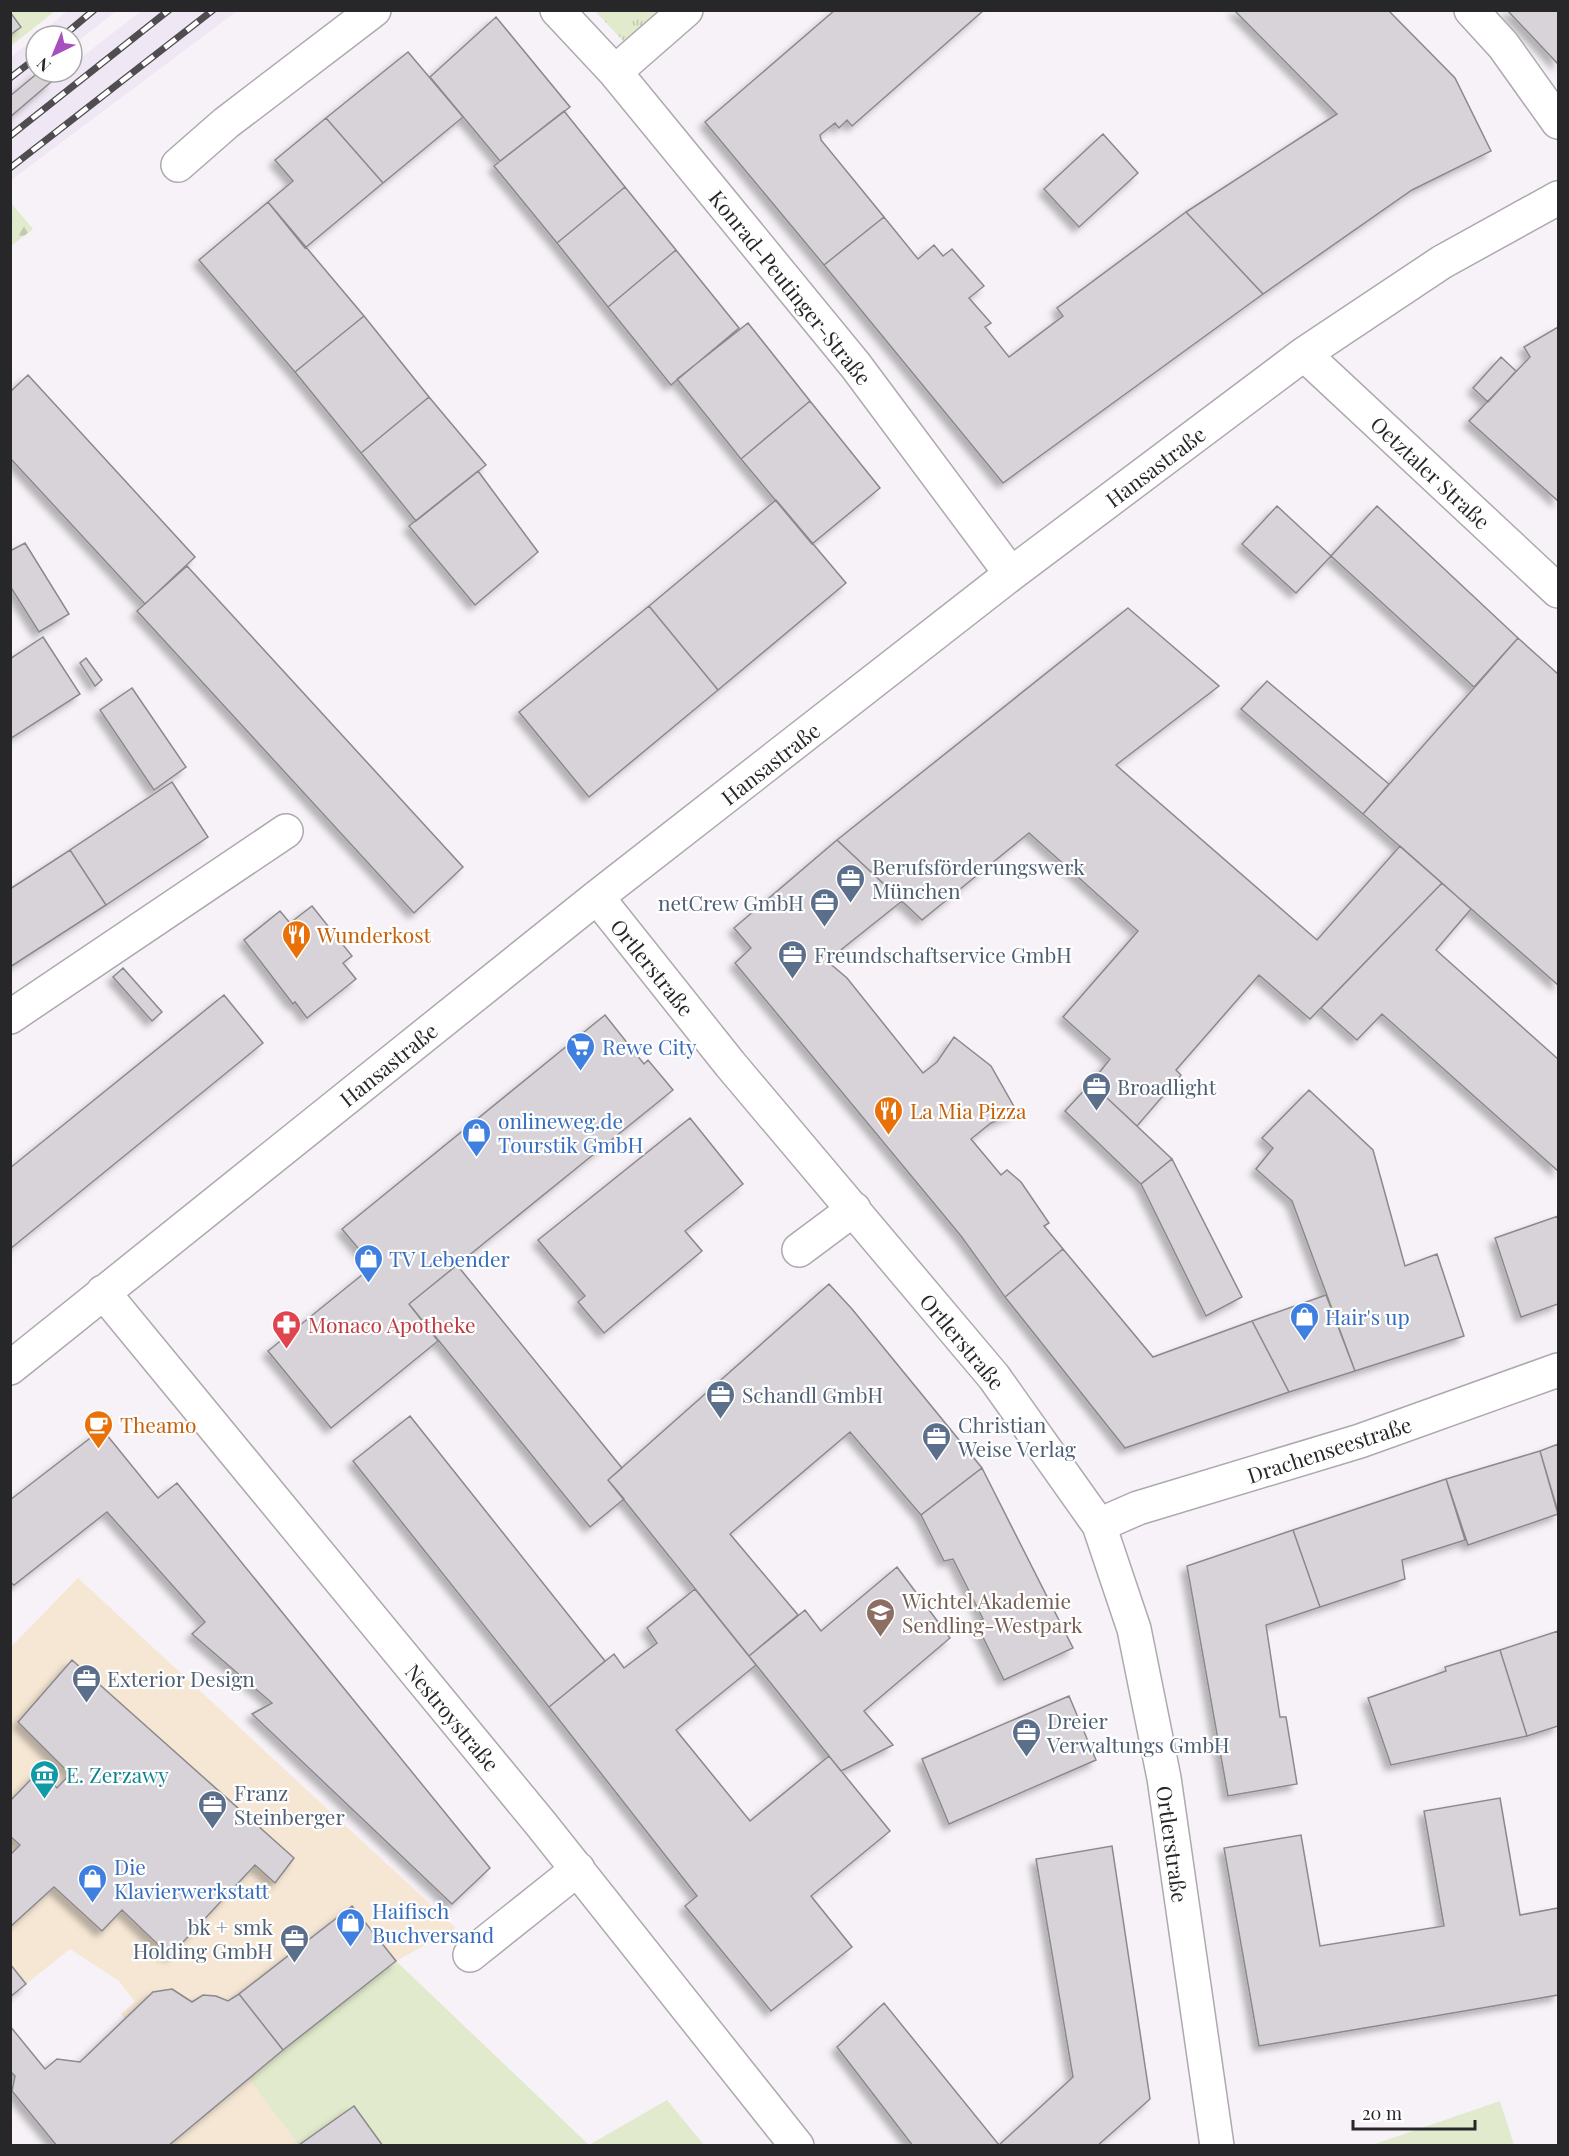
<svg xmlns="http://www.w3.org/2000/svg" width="1569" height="2156" viewBox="0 0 1569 2156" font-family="'Playfair Display',serif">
<defs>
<pattern id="forest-firs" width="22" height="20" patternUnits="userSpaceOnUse" patternTransform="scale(1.5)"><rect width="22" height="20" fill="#e1eacc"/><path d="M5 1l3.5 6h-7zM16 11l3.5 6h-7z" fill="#c1c9af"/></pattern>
<pattern id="park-tufts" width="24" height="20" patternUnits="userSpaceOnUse" patternTransform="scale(1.5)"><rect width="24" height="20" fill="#e1eacc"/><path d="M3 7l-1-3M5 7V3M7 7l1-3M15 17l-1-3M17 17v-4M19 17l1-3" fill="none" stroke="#c1c9af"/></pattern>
<filter id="shadow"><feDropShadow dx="-5.5" dy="5.5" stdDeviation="3" flood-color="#0004"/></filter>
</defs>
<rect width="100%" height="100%" fill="#f6f2f7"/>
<path fill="#f6e7d4" d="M 78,1578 L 456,1928 L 396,1961 L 248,2078 L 300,2145 L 168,2145 L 159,2061 L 121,2014 L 135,2002 L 119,1981 L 70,1949 L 26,1984 L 11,1964 L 10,1648 Z"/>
<path fill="#efe7f3" d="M 69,10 L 116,10 L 116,11 L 72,46 L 72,36 L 37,36 Z
M 141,11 L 237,11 L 11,180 L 11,117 L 64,72 L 72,72 L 72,65 Z
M 36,37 L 36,72 L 39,72 L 11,96 L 10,58 Z"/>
<path fill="#e1eacc" d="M 11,11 L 55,11 L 11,46 Z
M 396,1961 L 589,2145 L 667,2100 L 704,2145 L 383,2145 L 354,2106 L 299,2145 L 248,2078 Z
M 1500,2101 L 1514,2145 L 1372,2145 Z"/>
<path fill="url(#forest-firs)" d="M 11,203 L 33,229 L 11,246 L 10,246 Z"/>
<path fill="url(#park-tufts)" d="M 595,11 L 669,11 L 628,46 Z"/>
<path fill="#d7d3d8" stroke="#8c898d" stroke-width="1.5" filter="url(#shadow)" d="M 835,10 L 984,10 L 852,126 L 847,120 L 839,128 L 835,123 L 820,135 L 821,140 L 884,217 L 824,265 L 705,122 Z
M 1234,10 L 1388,10 L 1455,78 L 1491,151 L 1412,190 L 1263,294 L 1186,212 L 1337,114 Z
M 1507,10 L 1558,10 L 1558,64 Z
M 10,12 L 21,27 L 10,35 Z
M 496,17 L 570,107 L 500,161 L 430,77 Z
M 408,52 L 463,117 L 383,183 L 326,118 Z
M 39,72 L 51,82 L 10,117 L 10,96 Z
M 564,111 L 625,187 L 557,243 L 494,166 Z
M 326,118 L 383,183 L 305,248 L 268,202 L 293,181 L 275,160 Z
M 1103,134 L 1138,173 L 1079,227 L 1044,189 Z
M 625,187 L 676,250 L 608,307 L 557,243 Z
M 268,202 L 364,316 L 295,372 L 199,260 Z
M 1186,212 L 1263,294 L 1003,483 L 824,265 L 884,217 L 918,259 L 934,245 L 943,256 L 952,249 L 984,286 L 969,298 L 991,323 L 985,327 L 1009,357 L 1063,316 L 1057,308 Z
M 676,250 L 739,328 L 671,385 L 608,307 Z
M 364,316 L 429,397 L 361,453 L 295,372 Z
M 748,323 L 810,401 L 741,459 L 677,379 Z
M 1558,327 L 1558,501 L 1469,421 L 1530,357 L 1524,347 Z
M 1501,357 L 1516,371 L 1488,402 L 1473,388 Z
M 28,375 L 195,557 L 145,604 L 10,458 L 10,392 Z
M 429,397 L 486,465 L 416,521 L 361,453 Z
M 810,401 L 880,488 L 812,544 L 741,459 Z
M 478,471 L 538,552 L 475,605 L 409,526 Z
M 776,500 L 846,583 L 718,690 L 649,606 Z
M 1277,506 L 1331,556 L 1296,593 L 1242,544 Z
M 1377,506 L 1518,638 L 1474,687 L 1331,556 Z
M 25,543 L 69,614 L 39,632 L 10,586 L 10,551 Z
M 187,566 L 463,867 L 414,913 L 137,611 Z
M 649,606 L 718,690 L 589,797 L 519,712 Z
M 1128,608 L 1219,686 L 1116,765 L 1317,940 L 1400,846 L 1442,883 L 1310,1019 L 1259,975 L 1176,1070 L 1181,1075 L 1137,1126 L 1091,1083 L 1110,1059 L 1063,1017 L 1138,931 L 1029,833 L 922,920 L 837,840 Z
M 43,637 L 80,694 L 10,739 L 10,659 Z
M 1518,638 L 1558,674 L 1558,985 L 1363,814 Z
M 86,658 L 102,680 L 95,686 L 80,663 Z
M 1267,681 L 1389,784 L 1363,814 L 1241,709 Z
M 132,688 L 186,767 L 154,790 L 100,710 Z
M 172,782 L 208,837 L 106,905 L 70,850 Z
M 837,840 L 902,901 L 827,961 L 847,978 L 923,1073 L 937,1062 L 954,1037 L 991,1066 L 1017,1112 L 991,1123 L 971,1139 L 1001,1175 L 1007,1170 L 1021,1182 L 1049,1223 L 1044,1226 L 1063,1249 L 1005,1297 L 961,1236 L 735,963 L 751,948 L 734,928 Z
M 70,850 L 106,905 L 10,967 L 10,889 Z
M 1442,883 L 1471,909 L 1436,950 L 1558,1059 L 1558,1171 L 1382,1014 L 1357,1040 L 1321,1008 Z
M 312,906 L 352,956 L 343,963 L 356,979 L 307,1018 L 295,1002 L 293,1004 L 244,940 L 280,911 L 290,923 Z
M 123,968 L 162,1012 L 152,1021 L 113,977 Z
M 224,995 L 263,1043 L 10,1249 L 10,1168 Z
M 605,1015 L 644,1064 L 648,1060 L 673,1090 L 409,1304 L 438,1341 L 331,1428 L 268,1351 L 373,1266 L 342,1229 Z
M 1091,1083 L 1172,1159 L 1141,1184 L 1065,1111 Z
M 1309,1090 L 1373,1150 L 1405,1266 L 1437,1254 L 1464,1336 L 1355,1371 L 1292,1201 L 1256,1169 L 1273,1148 L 1262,1138 Z
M 690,1118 L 743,1184 L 685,1231 L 702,1251 L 604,1333 L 578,1302 L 585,1296 L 538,1240 Z
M 1172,1159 L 1242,1297 L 1206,1316 L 1141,1184 Z
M 1558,1216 L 1558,1304 L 1521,1317 L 1495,1238 Z
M 1063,1249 L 1153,1357 L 1252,1321 L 1289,1392 L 1125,1448 L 1005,1297 Z
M 457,1265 L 622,1468 L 608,1480 L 624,1499 L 590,1527 L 409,1304 Z
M 829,1284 L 852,1309 L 982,1468 L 921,1515 L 850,1432 L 730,1534 L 798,1615 L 749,1656 L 608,1480 Z
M 1326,1295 L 1355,1371 L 1289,1392 L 1252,1321 Z
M 410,1416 L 605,1661 L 549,1707 L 353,1461 Z
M 102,1429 L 158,1498 L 177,1483 L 490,1868 L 452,1904 L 252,1714 L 272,1703 L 192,1634 L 205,1622 L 107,1512 L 14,1585 L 10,1582 L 10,1500 Z
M 1558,1444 L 1558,1512 L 1540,1451 Z
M 1540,1451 L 1558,1514 L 1468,1545 L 1446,1479 Z
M 982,1468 L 1073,1648 L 1004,1680 L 976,1623 L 983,1619 L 953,1559 L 944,1561 L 921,1515 Z
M 1446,1479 L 1465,1540 L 1402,1560 L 1405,1579 L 1320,1607 L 1293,1530 Z
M 1293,1530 L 1320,1607 L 1266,1625 L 1280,1717 L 1286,1717 L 1297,1784 L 1228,1796 L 1187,1566 Z
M 897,1567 L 950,1638 L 864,1711 L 893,1745 L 841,1771 L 749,1656 L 805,1610 L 821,1631 Z
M 695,1589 L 756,1665 L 676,1730 L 750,1821 L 829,1756 L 890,1831 L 811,1896 L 852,1947 L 771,2011 L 685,1906 L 697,1896 L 549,1707 L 614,1654 L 624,1668 L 657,1643 L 647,1628 Z
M 1558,1631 L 1558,1726 L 1527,1736 L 1500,1650 Z
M 1500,1650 L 1527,1736 L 1391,1765 L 1368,1698 L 1446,1671 L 1445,1667 Z
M 72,1660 L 294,1858 L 275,1883 L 255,1865 L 170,1956 L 122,1910 L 102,1931 L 54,1887 L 10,1927 L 10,1855 L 20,1845 L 10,1836 L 10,1801 L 40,1770 L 57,1788 L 70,1774 L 18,1722 Z
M 1069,1696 L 1096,1760 L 949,1824 L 922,1759 Z
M 1500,1798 L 1520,1915 L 1558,1908 L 1558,1995 L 1259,2046 L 1224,1848 L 1301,1835 L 1320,1946 L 1444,1926 L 1424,1811 Z
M 1112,1846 L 1150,2099 L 1097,2146 L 913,2146 L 837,2047 L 884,2003 L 999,2145 L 1073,2077 L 1036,1859 Z
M 352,1906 L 396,1961 L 283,2050 L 239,1994 Z
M 10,1964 L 26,1984 L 10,1997 Z
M 172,1989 L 192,2002 L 203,1995 L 216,1996 L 228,2001 L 239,1994 L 283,2050 L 168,2146 L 57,2146 L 12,2091 L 15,2076 L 10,2071 L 10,2026 L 45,2069 L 57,2059 L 80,2062 L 153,1992 Z
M 354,2106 L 383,2146 L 299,2145 Z"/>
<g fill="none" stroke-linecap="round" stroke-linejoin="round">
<defs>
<path id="minor" d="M 557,10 L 615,72 L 856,366 L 1011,574
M 1471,10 L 1503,45 L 1558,122
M 615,72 L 686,10
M 178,165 L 226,123 L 374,10
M 1304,354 L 1558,591
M 597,897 L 730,1064 L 994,1377 L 1099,1525 L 1134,1629 L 1164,1778 L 1217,2146
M 10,1017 L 286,831
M 799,1250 L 854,1209
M 103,1292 L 541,1824 L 797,2146
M 10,1368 L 597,897 L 1011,574 L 1304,354 L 1442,262 L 1558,198
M 1099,1525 L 1138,1508 L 1360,1441 L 1558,1370
M 470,1955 L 578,1869"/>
</defs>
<use href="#minor" stroke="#ada9ae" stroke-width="36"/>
<use href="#minor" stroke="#fff" stroke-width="33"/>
<defs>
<path id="rail" d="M 63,36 L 94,10
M 10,78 L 36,58
M 10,136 L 169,10
M 10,168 L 213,10"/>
</defs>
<use href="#rail" stroke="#4f4d50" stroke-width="7"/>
<use href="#rail" stroke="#fff" stroke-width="4.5" stroke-dasharray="14" stroke-linecap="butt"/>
</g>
<defs>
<symbol id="office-pin" viewBox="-11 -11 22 30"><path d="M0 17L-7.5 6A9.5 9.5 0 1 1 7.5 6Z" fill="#5c6f8a" stroke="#fff"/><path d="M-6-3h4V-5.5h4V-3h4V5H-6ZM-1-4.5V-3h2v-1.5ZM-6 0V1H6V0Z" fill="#fff"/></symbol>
<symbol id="restaurant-pin" viewBox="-11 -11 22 30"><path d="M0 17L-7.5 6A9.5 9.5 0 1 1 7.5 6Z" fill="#e8710a" stroke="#fff"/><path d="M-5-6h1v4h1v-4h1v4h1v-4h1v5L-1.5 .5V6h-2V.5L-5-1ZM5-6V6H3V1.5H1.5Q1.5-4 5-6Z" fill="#fff"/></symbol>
<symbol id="supermarket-pin" viewBox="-11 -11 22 30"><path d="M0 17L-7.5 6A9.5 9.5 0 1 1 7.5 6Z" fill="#3f7fe0" stroke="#fff"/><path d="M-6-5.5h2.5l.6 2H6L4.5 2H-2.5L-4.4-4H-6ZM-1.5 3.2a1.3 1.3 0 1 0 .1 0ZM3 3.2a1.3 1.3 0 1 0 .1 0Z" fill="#fff"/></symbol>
<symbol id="shop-pin" viewBox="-11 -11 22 30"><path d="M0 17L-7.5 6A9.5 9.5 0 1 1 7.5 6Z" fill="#3f7fe0" stroke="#fff"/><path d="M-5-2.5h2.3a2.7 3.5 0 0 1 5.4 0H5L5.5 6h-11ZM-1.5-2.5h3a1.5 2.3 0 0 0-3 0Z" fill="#fff"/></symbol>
<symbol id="pharmacy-pin" viewBox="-11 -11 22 30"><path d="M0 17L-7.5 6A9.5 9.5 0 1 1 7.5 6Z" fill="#e0444e" stroke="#fff"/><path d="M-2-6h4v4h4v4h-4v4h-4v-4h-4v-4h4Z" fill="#fff"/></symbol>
<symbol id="cafe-pin" viewBox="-11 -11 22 30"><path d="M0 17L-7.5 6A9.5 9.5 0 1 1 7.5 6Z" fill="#e8710a" stroke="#fff"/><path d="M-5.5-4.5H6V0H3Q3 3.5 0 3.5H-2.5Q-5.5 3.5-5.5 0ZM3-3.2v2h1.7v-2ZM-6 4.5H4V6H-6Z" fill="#fff"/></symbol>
<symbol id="school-pin" viewBox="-11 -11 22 30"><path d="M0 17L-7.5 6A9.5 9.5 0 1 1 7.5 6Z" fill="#8d6e63" stroke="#fff"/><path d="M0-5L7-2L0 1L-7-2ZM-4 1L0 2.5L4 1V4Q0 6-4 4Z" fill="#fff"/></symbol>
<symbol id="museum-pin" viewBox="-11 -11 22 30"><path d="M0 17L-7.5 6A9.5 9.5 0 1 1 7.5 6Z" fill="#0f9aa8" stroke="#fff"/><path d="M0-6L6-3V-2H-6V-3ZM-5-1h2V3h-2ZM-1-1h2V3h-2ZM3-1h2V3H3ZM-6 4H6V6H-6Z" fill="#fff"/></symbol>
</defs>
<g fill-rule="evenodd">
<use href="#office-pin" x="834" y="862" width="33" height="45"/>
<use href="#office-pin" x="808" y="886" width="33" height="45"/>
<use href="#restaurant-pin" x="280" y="918" width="33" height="45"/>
<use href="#office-pin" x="776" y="938" width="33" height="45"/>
<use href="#supermarket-pin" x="564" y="1030" width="33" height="45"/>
<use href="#office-pin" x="1080" y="1070" width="33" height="45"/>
<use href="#restaurant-pin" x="872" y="1094" width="33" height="45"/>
<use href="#shop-pin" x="460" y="1116" width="33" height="45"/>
<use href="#shop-pin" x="352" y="1242" width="33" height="45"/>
<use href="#shop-pin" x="1288" y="1300" width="33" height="45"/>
<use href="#pharmacy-pin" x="270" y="1308" width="33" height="45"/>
<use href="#office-pin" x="704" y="1378" width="33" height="45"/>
<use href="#cafe-pin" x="82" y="1408" width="33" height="45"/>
<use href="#office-pin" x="920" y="1420" width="33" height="45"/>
<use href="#school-pin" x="864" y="1596" width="33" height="45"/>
<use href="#office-pin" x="70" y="1662" width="33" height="45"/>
<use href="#office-pin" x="1010" y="1716" width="33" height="45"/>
<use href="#museum-pin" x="28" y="1758" width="33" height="45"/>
<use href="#office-pin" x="196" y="1788" width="33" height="45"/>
<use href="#shop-pin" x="76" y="1862" width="33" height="45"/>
<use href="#shop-pin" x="334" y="1906" width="33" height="45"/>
<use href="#office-pin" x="278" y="1922" width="33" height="45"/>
</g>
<g text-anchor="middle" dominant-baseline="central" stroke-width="4.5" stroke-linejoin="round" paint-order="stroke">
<g font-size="21" fill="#272628" stroke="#fff">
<text transform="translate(791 287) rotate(51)">Konrad-Peutinger-Straße</text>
<text transform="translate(1155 466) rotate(-37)">Hansastraße</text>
<text transform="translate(1431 472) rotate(43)">Oetztaler Straße</text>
<text transform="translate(770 763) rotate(-38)">Hansastraße</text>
<text transform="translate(653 967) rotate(51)">Ortlerstraße</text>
<text transform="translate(388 1064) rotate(-39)">Hansastraße</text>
<text transform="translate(963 1341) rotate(50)">Ortlerstraße</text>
<text transform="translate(1329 1449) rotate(-18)">Drachenseestraße</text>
<text transform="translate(453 1717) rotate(50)">Nestroystraße</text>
<text transform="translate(1173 1844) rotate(82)">Ortlerstraße</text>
</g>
<g font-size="21" fill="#4e5e75" stroke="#fff" text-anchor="start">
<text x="872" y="866">Berufsförderungswerk<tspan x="872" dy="24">München</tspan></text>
<text x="804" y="902" text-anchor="end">netCrew GmbH</text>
<text x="814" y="954">Freundschaftservice GmbH</text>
<text x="1117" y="1086">Broadlight</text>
<text x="742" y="1394">Schandl GmbH</text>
<text x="958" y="1424">Christian<tspan x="958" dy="24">Weise Verlag</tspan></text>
<text x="107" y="1678">Exterior Design</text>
<text x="1047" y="1720">Dreier<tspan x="1047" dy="24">Verwaltungs GmbH</tspan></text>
<text x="234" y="1792">Franz<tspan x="234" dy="24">Steinberger</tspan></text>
<text x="273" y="1926" text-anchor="end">bk + smk<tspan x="273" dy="24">Holding GmbH</tspan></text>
</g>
<g font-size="21" fill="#c56008" stroke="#fff" text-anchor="start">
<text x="317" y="934">Wunderkost</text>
<text x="910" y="1110">La Mia Pizza</text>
<text x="120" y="1424">Theamo</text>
</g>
<g font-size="21" fill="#366cbe" stroke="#fff" text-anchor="start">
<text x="602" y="1046">Rewe City</text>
<text x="498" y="1120">onlineweg.de<tspan x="498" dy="24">Tourstik GmbH</tspan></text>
<text x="389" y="1258">TV Lebender</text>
<text x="1325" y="1316">Hair's up</text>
<text x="114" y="1866">Die<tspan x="114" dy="24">Klavierwerkstatt</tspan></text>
<text x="372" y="1910">Haifisch<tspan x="372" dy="24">Buchversand</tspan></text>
</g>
<g font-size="21" fill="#be3a42" stroke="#fff" text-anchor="start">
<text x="308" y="1324">Monaco Apotheke</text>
</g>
<g font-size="21" fill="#785e54" stroke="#fff" text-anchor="start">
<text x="902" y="1600">Wichtel Akademie<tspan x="902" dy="24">Sendling-Westpark</tspan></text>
</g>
<g font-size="21" fill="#0d838f" stroke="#fff" text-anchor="start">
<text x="66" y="1774">E. Zerzawy</text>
</g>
</g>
<rect width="1569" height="2156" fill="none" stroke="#272628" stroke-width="24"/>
<g transform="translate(54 54) rotate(223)"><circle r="28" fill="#ffffff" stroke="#a9a8a9" stroke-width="1.5"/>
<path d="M0-4.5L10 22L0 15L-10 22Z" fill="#a750bd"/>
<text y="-9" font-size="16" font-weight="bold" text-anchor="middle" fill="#272628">N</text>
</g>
<path d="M1353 2120v9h122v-9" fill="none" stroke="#272628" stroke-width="3"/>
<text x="1362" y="2120" font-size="18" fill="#272628" stroke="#ffffff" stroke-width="4.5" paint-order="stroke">20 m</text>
</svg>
